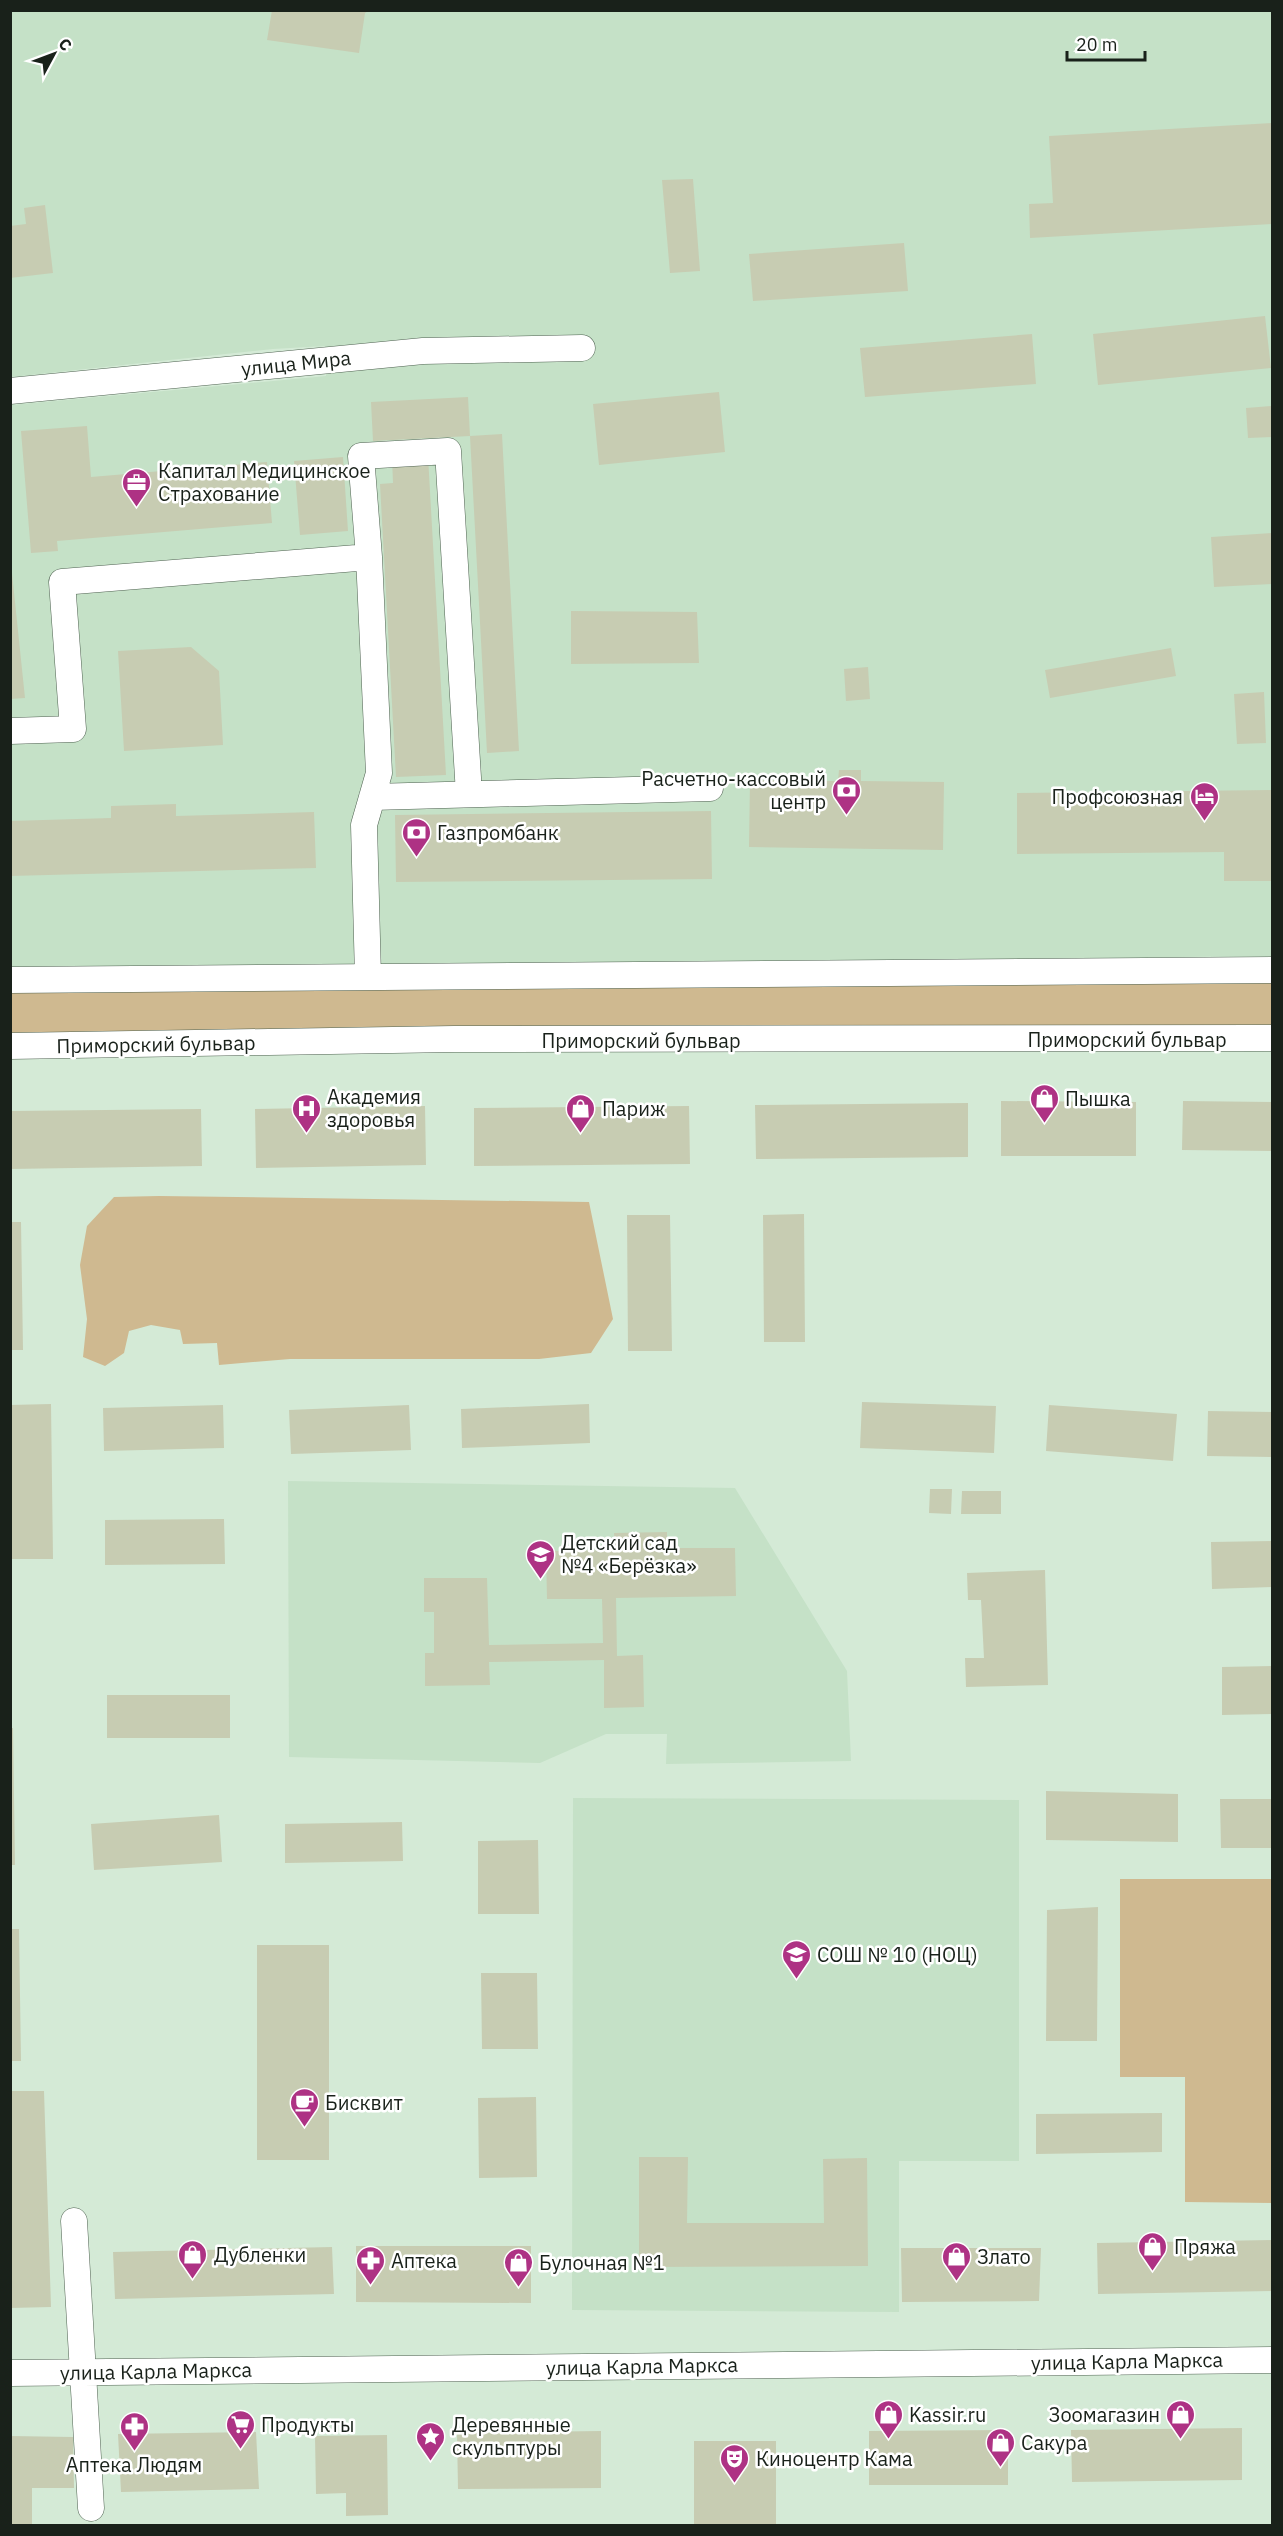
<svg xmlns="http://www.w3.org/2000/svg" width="1283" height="2536" viewBox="0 0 1283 2536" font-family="'IBM Plex Sans',sans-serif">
<rect width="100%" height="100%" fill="#d4ead6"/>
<path fill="#c5e1c7" d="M 10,11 L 1272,11 L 1272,956 L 11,969 L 11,405 L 326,376 L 325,346 L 273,349 L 11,377 Z
M 288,1481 L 735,1488 L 847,1671 L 851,1761 L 666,1764 L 667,1734 L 606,1734 L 540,1763 L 289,1757 Z
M 573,1798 L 1019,1800 L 1019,2161 L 899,2161 L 899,2312 L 572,2310 Z"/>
<path fill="#cfb990" d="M 1272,970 L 1272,1038 L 11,1046 L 10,980 Z
M 159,1196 L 589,1202 L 613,1319 L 591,1353 L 539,1359 L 290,1359 L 219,1365 L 217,1343 L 183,1344 L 180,1330 L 151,1325 L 129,1331 L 124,1353 L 105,1366 L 83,1357 L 87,1319 L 80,1265 L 87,1226 L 114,1197 Z
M 1120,1879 L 1272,1879 L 1272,2203 L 1185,2202 L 1185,2077 L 1120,2077 Z"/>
<path fill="#c7ccb2" d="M 272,10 L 370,10 L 365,13 L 359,53 L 267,40 Z
M 1272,123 L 1272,224 L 1030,238 L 1029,204 L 1053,203 L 1049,136 Z
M 693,179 L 700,271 L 670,273 L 662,180 Z
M 45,205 L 53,273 L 10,278 L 10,226 L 26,224 L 24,208 Z
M 904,243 L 908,291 L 753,301 L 749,254 Z
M 1265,316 L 1271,368 L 1098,385 L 1093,334 Z
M 1032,334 L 1036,384 L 865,397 L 860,348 Z
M 719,392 L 725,452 L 599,465 L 593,404 Z
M 468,397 L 470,436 L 502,434 L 519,751 L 487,753 L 470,436 L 373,441 L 371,402 Z
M 1271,406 L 1272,437 L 1248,438 L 1246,408 Z
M 87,426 L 91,477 L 267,462 L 272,523 L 57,541 L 58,551 L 31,553 L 21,431 Z
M 428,456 L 446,775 L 396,777 L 380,484 L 393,483 L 392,458 Z
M 343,457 L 348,531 L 300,535 L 294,461 Z
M 1272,533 L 1272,584 L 1214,587 L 1211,537 Z
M 10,554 L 25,698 L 10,699 Z
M 571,611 L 697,612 L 699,663 L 571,664 Z
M 191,647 L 219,671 L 223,745 L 124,751 L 118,651 Z
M 1171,648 L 1176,676 L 1050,698 L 1045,670 Z
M 868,667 L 870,699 L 846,701 L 844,669 Z
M 1264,692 L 1266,743 L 1237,744 L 1234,694 Z
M 839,770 L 861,770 L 861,781 L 944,782 L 943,850 L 749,847 L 750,780 L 838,781 Z
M 1272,790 L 1272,881 L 1224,881 L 1224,852 L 1017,854 L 1017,793 Z
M 176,804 L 176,816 L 314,812 L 316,868 L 10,876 L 10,821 L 111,818 L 111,806 Z
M 711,811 L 712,879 L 396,882 L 395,815 Z
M 1001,1101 L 1136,1102 L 1136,1156 L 1001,1156 Z
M 1183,1101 L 1272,1102 L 1272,1151 L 1182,1150 Z
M 968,1103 L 968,1157 L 756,1159 L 755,1105 Z
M 425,1106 L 426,1165 L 256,1168 L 255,1109 Z
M 689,1106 L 690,1164 L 474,1166 L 474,1108 Z
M 201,1109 L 202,1166 L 10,1169 L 10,1111 Z
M 804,1214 L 805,1342 L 764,1342 L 763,1215 Z
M 627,1215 L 670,1215 L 672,1351 L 628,1351 Z
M 10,1222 L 21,1222 L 23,1350 L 10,1350 Z
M 862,1402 L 996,1406 L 994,1453 L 860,1448 Z
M 51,1404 L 53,1559 L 10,1559 L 10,1405 Z
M 589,1404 L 590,1443 L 462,1448 L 461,1409 Z
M 223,1405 L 224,1448 L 104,1451 L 103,1408 Z
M 409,1405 L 411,1450 L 291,1454 L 289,1410 Z
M 1049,1405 L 1177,1414 L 1173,1461 L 1046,1451 Z
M 1208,1411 L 1272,1412 L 1272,1457 L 1207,1456 Z
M 930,1489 L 952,1489 L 951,1514 L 929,1513 Z
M 962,1491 L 1001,1491 L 1001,1514 L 961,1514 Z
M 224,1519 L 225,1564 L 105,1565 L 105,1520 Z
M 667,1532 L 667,1548 L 735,1548 L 736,1596 L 616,1598 L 617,1656 L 643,1655 L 644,1707 L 604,1708 L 604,1660 L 489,1662 L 490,1685 L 425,1686 L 425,1653 L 434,1653 L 434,1612 L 424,1612 L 424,1578 L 487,1578 L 489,1645 L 603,1643 L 602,1599 L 547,1599 L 546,1551 L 615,1550 L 614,1533 Z
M 1272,1541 L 1272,1587 L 1212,1589 L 1211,1542 Z
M 1045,1570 L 1048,1685 L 966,1687 L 965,1658 L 984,1658 L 981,1600 L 968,1600 L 967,1573 Z
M 1272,1666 L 1272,1714 L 1222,1715 L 1222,1667 Z
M 107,1695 L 230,1695 L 230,1738 L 107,1738 Z
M 10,1728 L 13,1728 L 15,1865 L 10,1865 Z
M 1046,1791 L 1178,1794 L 1178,1842 L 1046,1840 Z
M 1220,1799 L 1272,1799 L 1272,1848 L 1221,1848 Z
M 219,1815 L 222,1862 L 94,1870 L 91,1824 Z
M 402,1822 L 403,1861 L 285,1863 L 285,1824 Z
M 538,1840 L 539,1914 L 478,1914 L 478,1841 Z
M 1098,1907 L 1097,2041 L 1046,2041 L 1047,1910 Z
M 10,1929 L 19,1929 L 21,2061 L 10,2061 Z
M 257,1945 L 329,1945 L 329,2160 L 257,2160 Z
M 481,1973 L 537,1973 L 538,2049 L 482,2049 Z
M 10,2091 L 44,2091 L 51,2307 L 10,2308 Z
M 536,2097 L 537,2177 L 479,2178 L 478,2098 Z
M 1162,2113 L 1162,2152 L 1036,2154 L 1036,2114 Z
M 639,2157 L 688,2157 L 687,2223 L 824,2223 L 823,2159 L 867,2158 L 868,2266 L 639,2267 Z
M 1272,2240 L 1272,2291 L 1098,2294 L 1097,2243 Z
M 356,2246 L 531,2246 L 531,2303 L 356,2302 Z
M 332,2247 L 334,2294 L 115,2299 L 113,2252 Z
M 901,2248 L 1041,2248 L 1039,2301 L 902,2302 Z
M 1242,2428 L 1242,2480 L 1072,2482 L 1071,2430 Z
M 1008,2430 L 1008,2485 L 869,2485 L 869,2431 Z
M 601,2431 L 601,2488 L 458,2489 L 457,2433 Z
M 256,2432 L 259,2489 L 121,2492 L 118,2434 Z
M 387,2435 L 388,2515 L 346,2516 L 346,2493 L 316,2494 L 315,2436 Z
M 10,2436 L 73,2437 L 74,2488 L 32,2488 L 32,2526 L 10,2526 Z
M 694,2441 L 776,2441 L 776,2526 L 694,2526 Z"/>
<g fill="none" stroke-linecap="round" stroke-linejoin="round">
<defs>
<path id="minor" d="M 10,391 L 423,351 L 582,348
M 369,557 L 361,456 L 448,451 L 469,794
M 10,731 L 73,729 L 62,582 L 369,557 L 379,773 L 364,825 L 368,977
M 372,797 L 710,788
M 10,980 L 1272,970
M 10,1046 L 454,1039 L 1272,1038
M 74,2221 L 91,2508
M 10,2373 L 1272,2360"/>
</defs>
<use href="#minor" stroke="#4f6251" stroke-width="27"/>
<use href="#minor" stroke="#fff" stroke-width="26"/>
</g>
<defs>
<symbol id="office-pin" viewBox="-11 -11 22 30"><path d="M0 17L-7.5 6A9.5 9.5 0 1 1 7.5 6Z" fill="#ae3284" stroke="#fff"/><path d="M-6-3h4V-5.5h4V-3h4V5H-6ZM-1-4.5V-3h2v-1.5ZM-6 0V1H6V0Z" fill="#fff"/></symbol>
<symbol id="bank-pin" viewBox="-11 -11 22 30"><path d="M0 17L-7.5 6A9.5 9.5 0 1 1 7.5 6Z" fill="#ae3284" stroke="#fff"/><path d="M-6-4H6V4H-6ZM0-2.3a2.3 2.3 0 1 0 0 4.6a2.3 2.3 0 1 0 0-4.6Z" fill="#fff"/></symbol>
<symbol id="hotel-pin" viewBox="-11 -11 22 30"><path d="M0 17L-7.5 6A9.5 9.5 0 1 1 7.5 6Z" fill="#ae3284" stroke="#fff"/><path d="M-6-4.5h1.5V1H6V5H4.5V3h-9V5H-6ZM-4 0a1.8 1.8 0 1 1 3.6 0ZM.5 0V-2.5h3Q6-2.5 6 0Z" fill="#fff"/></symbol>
<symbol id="shop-pin" viewBox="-11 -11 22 30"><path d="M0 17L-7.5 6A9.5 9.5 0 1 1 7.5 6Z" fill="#ae3284" stroke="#fff"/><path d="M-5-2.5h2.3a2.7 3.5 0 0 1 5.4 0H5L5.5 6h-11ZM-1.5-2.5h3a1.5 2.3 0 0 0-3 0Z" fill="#fff"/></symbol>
<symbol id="hospital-pin" viewBox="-11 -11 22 30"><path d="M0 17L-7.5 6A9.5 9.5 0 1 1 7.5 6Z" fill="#ae3284" stroke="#fff"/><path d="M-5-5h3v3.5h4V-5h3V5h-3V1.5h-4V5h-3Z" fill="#fff"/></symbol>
<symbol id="school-pin" viewBox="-11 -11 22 30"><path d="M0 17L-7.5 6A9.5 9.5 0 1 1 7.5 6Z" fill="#ae3284" stroke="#fff"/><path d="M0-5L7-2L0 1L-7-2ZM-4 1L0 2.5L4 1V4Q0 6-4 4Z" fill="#fff"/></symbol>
<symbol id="cafe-pin" viewBox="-11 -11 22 30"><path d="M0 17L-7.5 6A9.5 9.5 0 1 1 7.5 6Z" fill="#ae3284" stroke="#fff"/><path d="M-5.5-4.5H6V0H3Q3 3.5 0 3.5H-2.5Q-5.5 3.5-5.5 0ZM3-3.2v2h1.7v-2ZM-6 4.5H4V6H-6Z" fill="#fff"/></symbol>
<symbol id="pharmacy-pin" viewBox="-11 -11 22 30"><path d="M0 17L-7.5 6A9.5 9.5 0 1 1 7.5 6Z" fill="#ae3284" stroke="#fff"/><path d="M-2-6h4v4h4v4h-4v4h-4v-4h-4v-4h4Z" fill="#fff"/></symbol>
<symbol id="supermarket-pin" viewBox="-11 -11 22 30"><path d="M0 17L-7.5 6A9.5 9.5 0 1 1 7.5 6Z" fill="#ae3284" stroke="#fff"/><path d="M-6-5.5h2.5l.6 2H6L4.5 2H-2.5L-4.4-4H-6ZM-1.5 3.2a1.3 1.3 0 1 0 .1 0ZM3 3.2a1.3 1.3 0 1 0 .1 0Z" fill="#fff"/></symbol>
<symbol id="sight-pin" viewBox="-11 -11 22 30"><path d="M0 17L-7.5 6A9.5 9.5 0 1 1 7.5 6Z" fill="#ae3284" stroke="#fff"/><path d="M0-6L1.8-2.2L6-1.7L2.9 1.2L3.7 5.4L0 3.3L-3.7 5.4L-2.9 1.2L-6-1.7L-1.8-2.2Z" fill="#fff"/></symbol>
<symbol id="theatre-pin" viewBox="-11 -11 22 30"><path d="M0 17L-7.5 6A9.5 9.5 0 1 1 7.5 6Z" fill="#ae3284" stroke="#fff"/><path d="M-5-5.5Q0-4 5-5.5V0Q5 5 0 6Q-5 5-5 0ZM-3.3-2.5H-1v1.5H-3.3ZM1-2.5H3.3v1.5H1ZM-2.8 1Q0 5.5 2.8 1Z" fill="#fff"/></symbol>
</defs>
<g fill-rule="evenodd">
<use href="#office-pin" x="120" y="466" width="33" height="45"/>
<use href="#bank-pin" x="830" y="774" width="33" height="45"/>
<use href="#hotel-pin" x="1188" y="780" width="33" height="45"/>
<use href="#bank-pin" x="400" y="816" width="33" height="45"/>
<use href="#shop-pin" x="1028" y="1082" width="33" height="45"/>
<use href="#hospital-pin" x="290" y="1092" width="33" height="45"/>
<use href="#shop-pin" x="564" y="1092" width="33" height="45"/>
<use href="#school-pin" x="524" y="1538" width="33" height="45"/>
<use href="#school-pin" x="780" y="1938" width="33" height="45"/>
<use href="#cafe-pin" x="288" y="2086" width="33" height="45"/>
<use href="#shop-pin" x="1136" y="2230" width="33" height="45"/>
<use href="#shop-pin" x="176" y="2238" width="33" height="45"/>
<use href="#shop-pin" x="940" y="2240" width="33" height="45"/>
<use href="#pharmacy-pin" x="354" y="2244" width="33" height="45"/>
<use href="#shop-pin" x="502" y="2246" width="33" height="45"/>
<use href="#shop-pin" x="872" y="2398" width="33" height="45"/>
<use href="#shop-pin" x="1164" y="2398" width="33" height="45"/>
<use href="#supermarket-pin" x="224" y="2408" width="33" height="45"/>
<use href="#pharmacy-pin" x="118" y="2410" width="33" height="45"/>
<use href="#sight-pin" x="414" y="2420" width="33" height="45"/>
<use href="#shop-pin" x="984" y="2426" width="33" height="45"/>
<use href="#theatre-pin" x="718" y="2442" width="33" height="45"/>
</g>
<g text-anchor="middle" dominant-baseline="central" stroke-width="5" stroke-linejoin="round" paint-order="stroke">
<g font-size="20" fill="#19211a" stroke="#fff">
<text transform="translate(296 363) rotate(-6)">улица Мира</text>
<text x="1127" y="1039">Приморский бульвар</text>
<text x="641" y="1040">Приморский бульвар</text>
<text transform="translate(156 1044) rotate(-1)">Приморский бульвар</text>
<text transform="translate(1127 2361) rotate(-1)">улица Карла Маркса</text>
<text transform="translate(642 2366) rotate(-1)">улица Карла Маркса</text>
<text transform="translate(156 2371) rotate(-1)">улица Карла Маркса</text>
</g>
<g font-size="20" fill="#19211a" stroke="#fff" text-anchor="start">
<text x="158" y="470">Капитал Медицинское<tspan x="158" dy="23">Страхование</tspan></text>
<text x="826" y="778" text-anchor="end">Расчетно-кассовый<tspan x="826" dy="23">центр</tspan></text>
<text x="1183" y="796" text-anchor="end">Профсоюзная</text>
<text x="437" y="832">Газпромбанк</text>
<text x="327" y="1096">Академия<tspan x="327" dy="23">здоровья</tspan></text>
<text x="1065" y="1098">Пышка</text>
<text x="602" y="1108">Париж</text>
<text x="561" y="1542">Детский сад<tspan x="561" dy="23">№4 «Берёзка»</tspan></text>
<text x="817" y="1954">СОШ № 10 (НОЦ)</text>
<text x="325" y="2102">Бисквит</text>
<text x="1174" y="2246">Пряжа</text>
<text x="214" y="2254">Дубленки</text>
<text x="977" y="2256">Злато</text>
<text x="391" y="2260">Аптека</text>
<text x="539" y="2262">Булочная №1</text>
<text x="909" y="2414">Kassir.ru</text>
<text x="1160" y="2414" text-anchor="end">Зоомагазин</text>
<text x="261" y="2424">Продукты</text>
<text x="452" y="2424">Деревянные<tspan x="452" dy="23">скульптуры</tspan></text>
<text x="1021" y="2442">Сакура</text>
<text x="756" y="2458">Киноцентр Кама</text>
<text x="134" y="2464" text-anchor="middle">Аптека Людям</text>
</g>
</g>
<rect width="1283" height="2536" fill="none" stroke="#19211a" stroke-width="24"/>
<g transform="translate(54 54) rotate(49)" stroke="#ffffff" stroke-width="4.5" paint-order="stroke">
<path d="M0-4.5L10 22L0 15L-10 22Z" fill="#19211a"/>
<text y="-9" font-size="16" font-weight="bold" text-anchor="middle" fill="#19211a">С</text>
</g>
<path d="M1067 51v9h78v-9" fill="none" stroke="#19211a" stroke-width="3"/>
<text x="1076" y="51" font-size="18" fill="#19211a" stroke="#ffffff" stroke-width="4.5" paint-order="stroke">20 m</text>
</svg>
